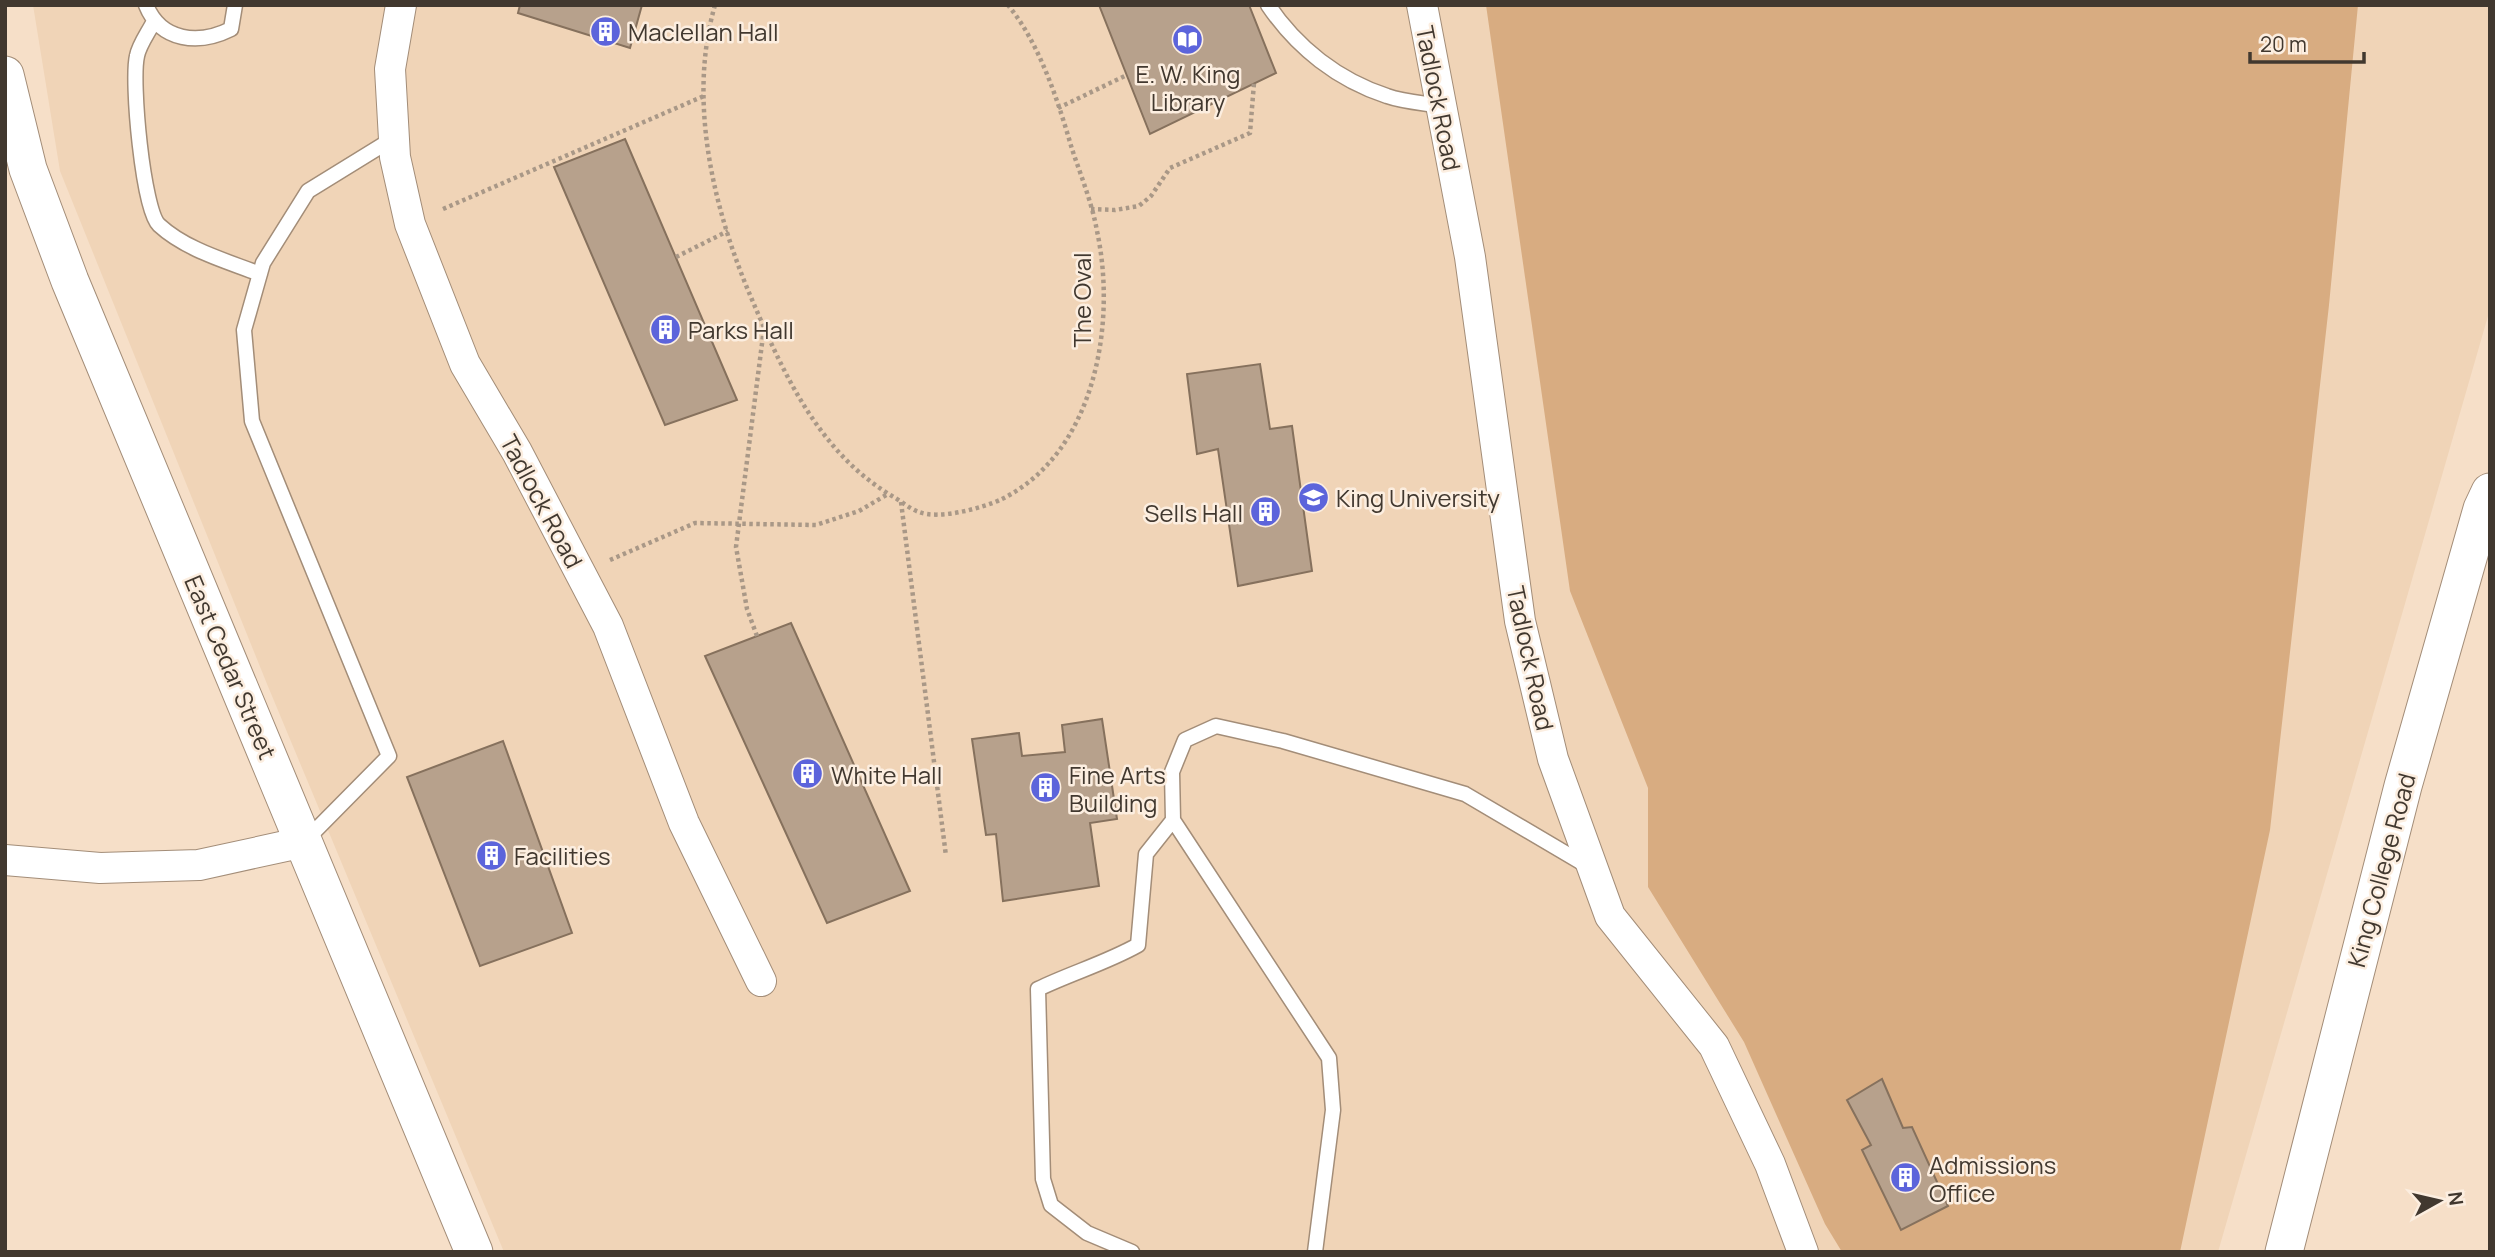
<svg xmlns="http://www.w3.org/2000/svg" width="2495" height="1257" viewBox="0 0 2495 1257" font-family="Manrope,sans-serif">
<rect width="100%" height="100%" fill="#f6dfc8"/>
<path fill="#f0d4b7" d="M 33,5 L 2490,5 L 2490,309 L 2218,1252 L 504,1252 L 267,684 L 60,171 Z"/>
<path fill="#d8ac81" d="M 1486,5 L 2358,5 L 2329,305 L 2270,830 L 2180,1252 L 1842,1252 L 1825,1224 L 1744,1042 L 1648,887 L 1648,788 L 1570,591 Z"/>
<path fill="#b7a18c" stroke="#86715d" stroke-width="2" d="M 520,5 L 642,5 L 630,48 L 518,13 Z
M 1099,5 L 1249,5 L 1276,73 L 1150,134 Z
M 625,139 L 737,400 L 665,425 L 554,167 Z
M 1260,364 L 1270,429 L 1292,426 L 1312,571 L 1238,586 L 1218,449 L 1197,454 L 1187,374 Z
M 791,623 L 910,891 L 827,923 L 705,656 Z
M 1102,719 L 1117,819 L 1090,823 L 1099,886 L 1003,901 L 996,834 L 986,835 L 972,739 L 1019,733 L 1022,756 L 1065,752 L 1062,725 Z
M 503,741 L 572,933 L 480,966 L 407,777 Z
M 1882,1079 L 1903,1128 L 1912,1127 L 1948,1206 L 1901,1230 L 1862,1150 L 1871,1145 L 1847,1100 Z"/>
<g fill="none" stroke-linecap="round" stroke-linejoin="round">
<defs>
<path id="service" d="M 146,5 C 161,42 199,45 231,29 L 235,5
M 1268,5 C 1297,48 1338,80 1387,96 C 1404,102 1424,103 1441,106
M 153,23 C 148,33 139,45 137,56 C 131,81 143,210 159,225 C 186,250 227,261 260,274
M 305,841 L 389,756 L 252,421 L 244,330 L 263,263 L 308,191 L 394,138
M 1132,1252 L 1087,1233 L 1051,1205 L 1043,1179 L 1038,989 C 1071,973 1106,963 1138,945 L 1146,854 L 1173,820
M 1315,1252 L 1333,1110 L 1329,1058 L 1173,820 L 1172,772 L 1185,740 L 1216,726 L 1283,741 L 1465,794 L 1589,867"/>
<path id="minor" d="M 401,5 L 390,69 L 395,157 L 410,224 L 465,364 L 517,452 L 608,626 L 684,823 L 761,981
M 1422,5 L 1470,257 L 1520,621 L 1553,759 L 1610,916 L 1714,1046 L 1770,1164 L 1803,1252
M 5,860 L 100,868 L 199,865 L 304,842"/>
<path id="tertiary" d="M 5,75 L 28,169 L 70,281 L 474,1252
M 2284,1252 L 2403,786 L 2482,509 L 2490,492"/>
</defs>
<use href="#service" stroke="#a38d78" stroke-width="17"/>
<use href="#minor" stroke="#a38d78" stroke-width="32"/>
<use href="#tertiary" stroke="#a38d78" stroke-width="39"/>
<path stroke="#a99887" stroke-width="4.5" stroke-dasharray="3.5 3.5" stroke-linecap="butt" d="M 715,5 C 687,102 714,212 753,302 C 785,377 820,453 892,496 C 901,501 910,509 919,512 C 939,520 983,508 1002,499 C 1095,453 1117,324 1097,231 C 1092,203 1081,176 1072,149 C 1058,101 1040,44 1008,5
M 1058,108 L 1127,75
M 443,209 L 704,96
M 1091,209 L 1115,210 L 1139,206 L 1151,196 L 1170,168 L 1250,133 L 1254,83
M 676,257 L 728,231
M 901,502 L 946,856
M 610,560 L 695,523 L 816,525 L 859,511 L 888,494
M 757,636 L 747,609 L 736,547 L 764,328"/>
<use href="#service" stroke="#fff" stroke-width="14"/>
<use href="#minor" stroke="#fff" stroke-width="30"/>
<use href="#tertiary" stroke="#fff" stroke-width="37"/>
</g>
<defs>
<symbol id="building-disc" viewBox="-11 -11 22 22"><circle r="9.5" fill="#5c64db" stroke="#fceee0"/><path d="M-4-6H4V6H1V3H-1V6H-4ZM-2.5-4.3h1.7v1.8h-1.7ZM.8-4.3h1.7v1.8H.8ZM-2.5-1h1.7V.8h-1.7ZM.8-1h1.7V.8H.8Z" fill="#fff"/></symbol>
<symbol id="library-disc" viewBox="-11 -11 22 22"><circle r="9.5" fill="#5c64db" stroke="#fceee0"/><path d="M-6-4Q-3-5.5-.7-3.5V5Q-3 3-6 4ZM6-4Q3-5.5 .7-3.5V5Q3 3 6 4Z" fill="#fff"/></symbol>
<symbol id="university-disc" viewBox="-11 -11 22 22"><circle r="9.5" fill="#5c64db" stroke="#fceee0"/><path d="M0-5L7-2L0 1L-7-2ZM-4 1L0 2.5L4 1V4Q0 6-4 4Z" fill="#fff"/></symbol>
</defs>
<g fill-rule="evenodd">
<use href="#building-disc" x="588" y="14" width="35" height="35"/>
<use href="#library-disc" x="1170" y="22" width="35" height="35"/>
<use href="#building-disc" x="648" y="312" width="35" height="35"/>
<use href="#university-disc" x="1296" y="480" width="35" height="35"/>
<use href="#building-disc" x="1248" y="494" width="35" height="35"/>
<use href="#building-disc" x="790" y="756" width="35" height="35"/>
<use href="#building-disc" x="1028" y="770" width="35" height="35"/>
<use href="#building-disc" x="474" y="838" width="35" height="35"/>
<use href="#building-disc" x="1888" y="1160" width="35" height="35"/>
</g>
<g text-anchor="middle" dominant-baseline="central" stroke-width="5" stroke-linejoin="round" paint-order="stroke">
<g font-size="24" fill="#41382f" stroke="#fceee0" text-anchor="start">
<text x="628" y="31">Maclellan Hall</text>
<text x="1188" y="73" text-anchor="middle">E. W. King<tspan x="1188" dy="28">Library</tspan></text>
<text x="688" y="329">Parks Hall</text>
<text x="1336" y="497">King University</text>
<text x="1243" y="512" text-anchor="end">Sells Hall</text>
<text x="831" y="774">White Hall</text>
<text x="1069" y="774">Fine Arts<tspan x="1069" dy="28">Building</tspan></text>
<text x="514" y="855">Facilities</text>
<text x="1929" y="1164">Admissions<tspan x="1929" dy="28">Office</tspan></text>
</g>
<g font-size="24" fill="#41382f" stroke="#fceee0">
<text transform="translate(1439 98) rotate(79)">Tadlock Road</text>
<text transform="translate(1081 300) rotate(-90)">The Oval</text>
<text transform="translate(542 501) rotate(62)">Tadlock Road</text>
<text transform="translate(1531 658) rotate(78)">Tadlock Road</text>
<text transform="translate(231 667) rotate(67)">East Cedar Street</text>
<text transform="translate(2381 870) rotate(-75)">King College Road</text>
</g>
</g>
<rect width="2495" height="1257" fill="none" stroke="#41382f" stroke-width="14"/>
<g transform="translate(2439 1201) rotate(82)" stroke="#fceee0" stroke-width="5" paint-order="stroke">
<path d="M0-5L12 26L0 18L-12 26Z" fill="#41382f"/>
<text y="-10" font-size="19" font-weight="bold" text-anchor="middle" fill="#41382f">N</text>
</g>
<path d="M2250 52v10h114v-10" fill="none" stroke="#41382f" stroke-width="3.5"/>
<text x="2260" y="52" font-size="21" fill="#41382f" stroke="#fceee0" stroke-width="5" paint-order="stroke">20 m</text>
</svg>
